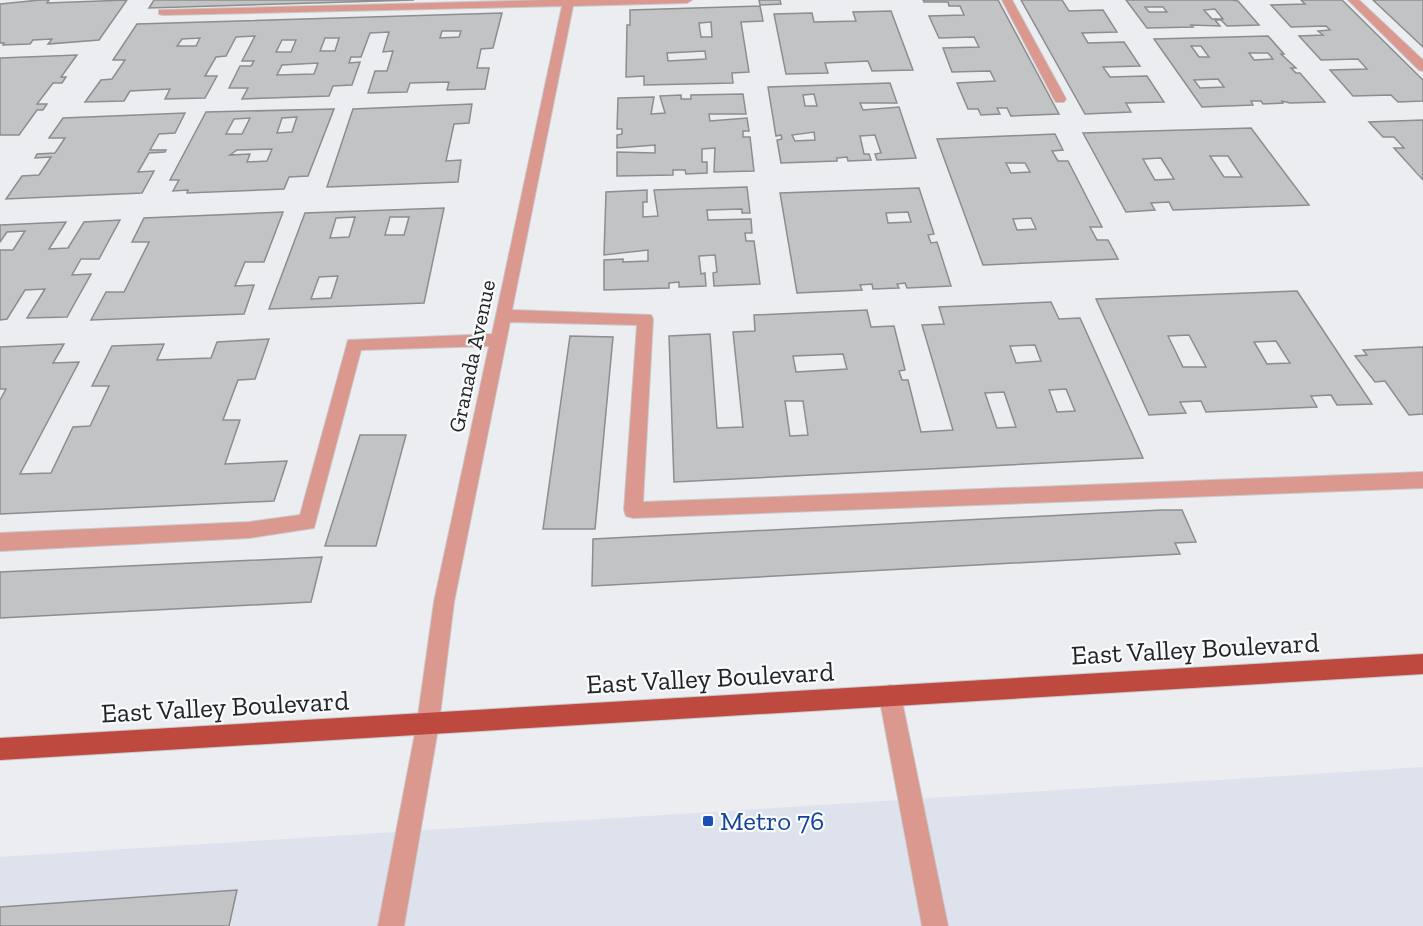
<svg xmlns="http://www.w3.org/2000/svg" width="1423" height="926" viewBox="0 0 1423 926" font-family="'Zilla Slab',serif">
<rect width="100%" height="100%" fill="#ecedf0"/>
<path fill="#dde2ec" d="M 1423,767 L 1423,926 L 0,926 L 0,857 Z"/>
<path fill="#c1c3c5" stroke="#8b8d8f" stroke-width="1.5" fill-rule="evenodd" d="M 40,0 L 49,0 L 47,3 L 127,0 L 99,40 L 48,44 L 52,39 L 33,40 L 30,44 L 3,45 L 4,43 L 0,43 L 0,4 Z
M 154,0 L 414,0 L 149,8 Z
M 759,0 L 780,0 L 781,4 L 760,5 Z
M 923,0 L 998,0 L 1059,114 L 1011,116 L 1007,108 L 997,108 L 1000,114 L 981,115 L 978,109 L 968,109 L 957,83 L 995,81 L 990,71 L 952,72 L 943,48 L 979,47 L 974,37 L 939,38 L 929,16 L 964,15 L 960,6 L 949,6 L 948,2 L 924,2 Z
M 1021,0 L 1062,0 L 1069,11 L 1103,10 L 1117,32 L 1082,33 L 1088,43 L 1124,42 L 1140,66 L 1103,67 L 1110,77 L 1147,76 L 1164,102 L 1126,103 L 1131,112 L 1085,114 Z
M 1126,0 L 1232,0 L 1238,1 L 1259,25 L 1227,26 L 1221,20 L 1215,20 L 1220,26 L 1191,25 L 1193,27 L 1147,28 ZM 1145,7 L 1163,7 L 1167,12 L 1149,12 ZM 1215,9 L 1223,19 L 1212,19 L 1204,10 Z
M 1301,0 L 1342,0 L 1423,80 L 1423,101 L 1398,102 L 1391,95 L 1353,96 L 1330,70 L 1367,69 L 1358,59 L 1321,60 L 1299,36 L 1323,35 L 1318,31 L 1330,30 L 1326,26 L 1291,27 L 1271,5 L 1305,4 Z
M 1373,0 L 1423,0 L 1423,47 Z
M 760,6 L 763,21 L 741,22 L 749,72 L 732,73 L 733,83 L 644,85 L 644,76 L 626,77 L 627,25 L 630,25 L 630,10 ZM 711,22 L 712,37 L 701,37 L 699,23 ZM 705,51 L 706,59 L 668,61 L 667,53 Z
M 891,11 L 913,70 L 872,71 L 868,61 L 825,63 L 828,73 L 786,74 L 774,14 L 812,13 L 814,22 L 856,21 L 853,12 Z
M 502,13 L 493,48 L 481,49 L 477,68 L 489,68 L 485,89 L 447,90 L 449,82 L 410,83 L 407,92 L 368,93 L 375,71 L 387,71 L 393,51 L 383,52 L 389,32 L 370,33 L 361,57 L 351,57 L 349,63 L 360,62 L 352,85 L 333,86 L 329,96 L 242,99 L 248,88 L 229,88 L 240,66 L 251,66 L 254,61 L 242,61 L 255,36 L 236,37 L 226,56 L 216,57 L 205,76 L 217,76 L 205,98 L 165,99 L 170,89 L 130,91 L 124,101 L 85,102 L 101,80 L 112,79 L 125,60 L 113,60 L 137,24 ZM 442,31 L 461,31 L 459,37 L 440,38 ZM 200,38 L 196,46 L 177,46 L 182,39 ZM 325,38 L 339,38 L 335,51 L 320,51 ZM 282,40 L 296,40 L 291,52 L 276,52 ZM 318,63 L 314,74 L 277,75 L 282,65 Z
M 1268,36 L 1284,54 L 1281,54 L 1296,68 L 1291,68 L 1296,73 L 1300,73 L 1325,102 L 1290,103 L 1282,101 L 1283,103 L 1263,104 L 1261,101 L 1251,101 L 1253,105 L 1202,107 L 1154,39 ZM 1191,46 L 1201,46 L 1209,57 L 1199,57 ZM 1249,53 L 1268,53 L 1273,59 L 1254,60 ZM 1218,79 L 1224,87 L 1200,88 L 1194,80 Z
M 77,55 L 61,77 L 66,77 L 62,83 L 53,83 L 37,104 L 47,104 L 43,110 L 37,110 L 19,135 L 0,135 L 0,58 Z
M 890,83 L 897,103 L 860,103 L 863,110 L 899,107 L 916,158 L 877,160 L 875,154 L 881,153 L 875,135 L 860,136 L 864,154 L 869,154 L 871,160 L 848,161 L 847,157 L 837,158 L 837,161 L 781,163 L 777,140 L 782,139 L 781,135 L 776,136 L 768,87 ZM 814,94 L 817,106 L 805,106 L 803,95 ZM 814,132 L 815,140 L 795,141 L 792,135 Z
M 743,94 L 746,114 L 709,114 L 710,121 L 747,118 L 749,131 L 743,131 L 743,137 L 750,137 L 754,171 L 714,172 L 715,148 L 702,149 L 702,162 L 707,162 L 707,173 L 686,174 L 685,170 L 673,170 L 673,175 L 617,176 L 617,152 L 655,153 L 655,145 L 617,148 L 617,135 L 622,134 L 622,129 L 617,129 L 618,98 L 654,97 L 651,114 L 665,113 L 660,96 L 681,95 L 681,99 L 691,99 L 691,95 Z
M 472,104 L 469,123 L 454,124 L 446,161 L 461,160 L 458,182 L 327,187 L 353,109 Z
M 334,109 L 308,176 L 289,177 L 284,189 L 187,193 L 188,190 L 173,191 L 179,180 L 170,180 L 206,112 ZM 297,117 L 292,132 L 277,133 L 282,118 ZM 250,118 L 242,134 L 226,134 L 234,119 ZM 272,149 L 267,161 L 247,162 L 250,154 L 230,155 L 237,150 Z
M 185,113 L 175,133 L 159,134 L 150,150 L 166,150 L 165,152 L 149,153 L 138,172 L 154,171 L 142,193 L 6,199 L 22,176 L 39,175 L 51,157 L 35,158 L 37,154 L 55,153 L 65,138 L 49,138 L 63,118 Z
M 1423,120 L 1423,180 L 1394,148 L 1404,148 L 1394,137 L 1383,137 L 1369,122 Z
M 1251,128 L 1309,205 L 1173,210 L 1169,202 L 1151,203 L 1155,210 L 1126,212 L 1083,133 ZM 1210,156 L 1228,156 L 1242,177 L 1224,177 ZM 1161,158 L 1174,179 L 1155,180 L 1143,159 Z
M 1055,134 L 1063,150 L 1052,151 L 1058,161 L 1068,161 L 1102,227 L 1090,227 L 1097,240 L 1108,240 L 1118,259 L 983,265 L 937,139 ZM 1006,163 L 1025,163 L 1030,172 L 1011,173 ZM 1031,218 L 1036,229 L 1017,230 L 1013,219 Z
M 747,187 L 750,213 L 742,213 L 742,209 L 707,210 L 708,220 L 751,219 L 752,233 L 745,233 L 746,241 L 754,241 L 760,284 L 714,286 L 713,273 L 717,272 L 715,255 L 699,256 L 701,274 L 705,273 L 706,286 L 679,287 L 679,282 L 669,283 L 669,288 L 604,290 L 604,260 L 623,259 L 623,262 L 648,261 L 648,250 L 604,255 L 606,192 L 647,190 L 647,202 L 643,202 L 643,217 L 658,216 L 654,190 Z
M 919,188 L 934,234 L 928,235 L 931,243 L 937,242 L 951,286 L 907,288 L 905,283 L 897,284 L 899,288 L 873,289 L 872,284 L 860,285 L 862,290 L 797,293 L 780,193 ZM 908,212 L 911,222 L 888,223 L 886,213 Z
M 444,208 L 424,303 L 269,309 L 305,213 ZM 355,217 L 349,237 L 330,238 L 336,218 ZM 390,217 L 409,217 L 404,235 L 385,235 ZM 338,276 L 331,298 L 311,299 L 319,277 Z
M 283,212 L 264,262 L 245,262 L 235,286 L 254,285 L 244,314 L 91,320 L 106,292 L 124,292 L 149,242 L 132,242 L 144,218 Z
M 120,220 L 99,259 L 81,259 L 72,275 L 91,274 L 67,317 L 27,318 L 45,289 L 25,290 L 7,319 L 0,320 L 0,250 L 13,250 L 25,231 L 7,232 L 0,242 L 0,225 L 66,222 L 49,249 L 68,248 L 84,222 Z
M 1297,291 L 1372,404 L 1337,405 L 1331,395 L 1311,396 L 1317,407 L 1206,412 L 1201,401 L 1180,402 L 1186,413 L 1149,415 L 1096,299 ZM 1189,335 L 1206,367 L 1183,367 L 1168,336 ZM 1276,341 L 1290,363 L 1267,364 L 1254,342 Z
M 1051,302 L 1059,319 L 1080,318 L 1143,458 L 674,482 L 669,336 L 710,334 L 717,428 L 743,427 L 733,332 L 755,331 L 754,315 L 867,310 L 871,327 L 894,326 L 905,370 L 899,371 L 902,380 L 908,380 L 921,432 L 953,430 L 922,325 L 944,324 L 939,307 ZM 1035,345 L 1041,361 L 1016,363 L 1010,346 ZM 843,354 L 847,369 L 796,372 L 793,356 ZM 1066,389 L 1075,411 L 1057,412 L 1049,390 ZM 1004,392 L 1016,427 L 997,428 L 985,393 ZM 785,401 L 803,401 L 808,435 L 790,436 Z
M 570,336 L 613,337 L 595,529 L 543,529 Z
M 269,339 L 255,379 L 238,380 L 223,420 L 240,420 L 225,464 L 287,461 L 274,501 L 0,514 L 0,400 L 6,389 L 0,389 L 0,347 L 64,344 L 53,363 L 79,362 L 20,474 L 51,473 L 73,427 L 90,426 L 109,386 L 92,386 L 112,346 L 164,344 L 157,360 L 211,358 L 217,342 Z
M 1423,347 L 1423,414 L 1409,415 L 1385,381 L 1375,382 L 1355,356 L 1367,355 L 1363,350 Z
M 360,435 L 406,435 L 376,546 L 325,546 Z
M 1162,510 L 1182,510 L 1196,542 L 1175,543 L 1180,554 L 592,586 L 593,539 Z
M 322,557 L 311,602 L 0,618 L 0,572 Z
M 237,890 L 229,926 L 0,926 L 0,907 Z"/>
<g fill="none" stroke-linecap="round" stroke-linejoin="round">
<defs>
<path id="minor" d="M 544,0 L 692,0 L 687,3 L 573,6 L 512,310 L 651,315 L 653,319 L 643,502 L 1423,472 L 1423,488 L 633,518 L 626,516 L 624,510 L 637,325 L 510,322 L 454,602 L 439,723 L 404,926 L 378,926 L 417,723 L 434,602 L 489,346 L 361,350 L 314,528 L 249,538 L 0,551 L 0,533 L 249,522 L 300,515 L 348,340 L 492,334 L 562,6 L 163,15 L 159,14 L 159,10 Z
M 1002,0 L 1012,0 L 1066,99 L 1064,102 L 1056,102 L 1054,99 Z
M 1348,0 L 1359,0 L 1423,60 L 1423,71 L 1419,70 Z
M 890,685 L 898,688 L 901,696 L 948,926 L 922,926 L 879,696 L 882,688 Z"/>
<path id="major" d="M 1423,654 L 1423,674 L 0,760 L 0,738 Z"/>
</defs>
<use href="#minor" stroke="#c8c9cb" stroke-width="2"/>
<use href="#major" stroke="#c8c9cb" stroke-width="2"/>
<use href="#minor" fill="#da988f" fill-rule="evenodd"/>
<use href="#major" fill="#be493f" fill-rule="evenodd"/>
</g>
<rect fill="#1a4fb4" stroke="#f9fbfd" stroke-width="2" x="702" y="815" width="12" height="12" rx="3"/>
<g text-anchor="middle" dominant-baseline="central" stroke-width="4.5" stroke-linejoin="round" paint-order="stroke">
<g font-size="22" fill="#222324" stroke="#f9fbfd">
<text transform="translate(472 356) rotate(-78)">Granada Avenue</text>
</g>
<g font-size="27" fill="#222324" stroke="#f9fbfd">
<text transform="translate(1195 649) rotate(-3)">East Valley Boulevard</text>
<text transform="translate(710 678) rotate(-3)">East Valley Boulevard</text>
<text transform="translate(225 707) rotate(-3)">East Valley Boulevard</text>
</g>
<g font-size="27" fill="#164399" stroke="#f9fbfd" text-anchor="start">
<text x="720" y="821">Metro 76</text>
</g>
</g>
</svg>
